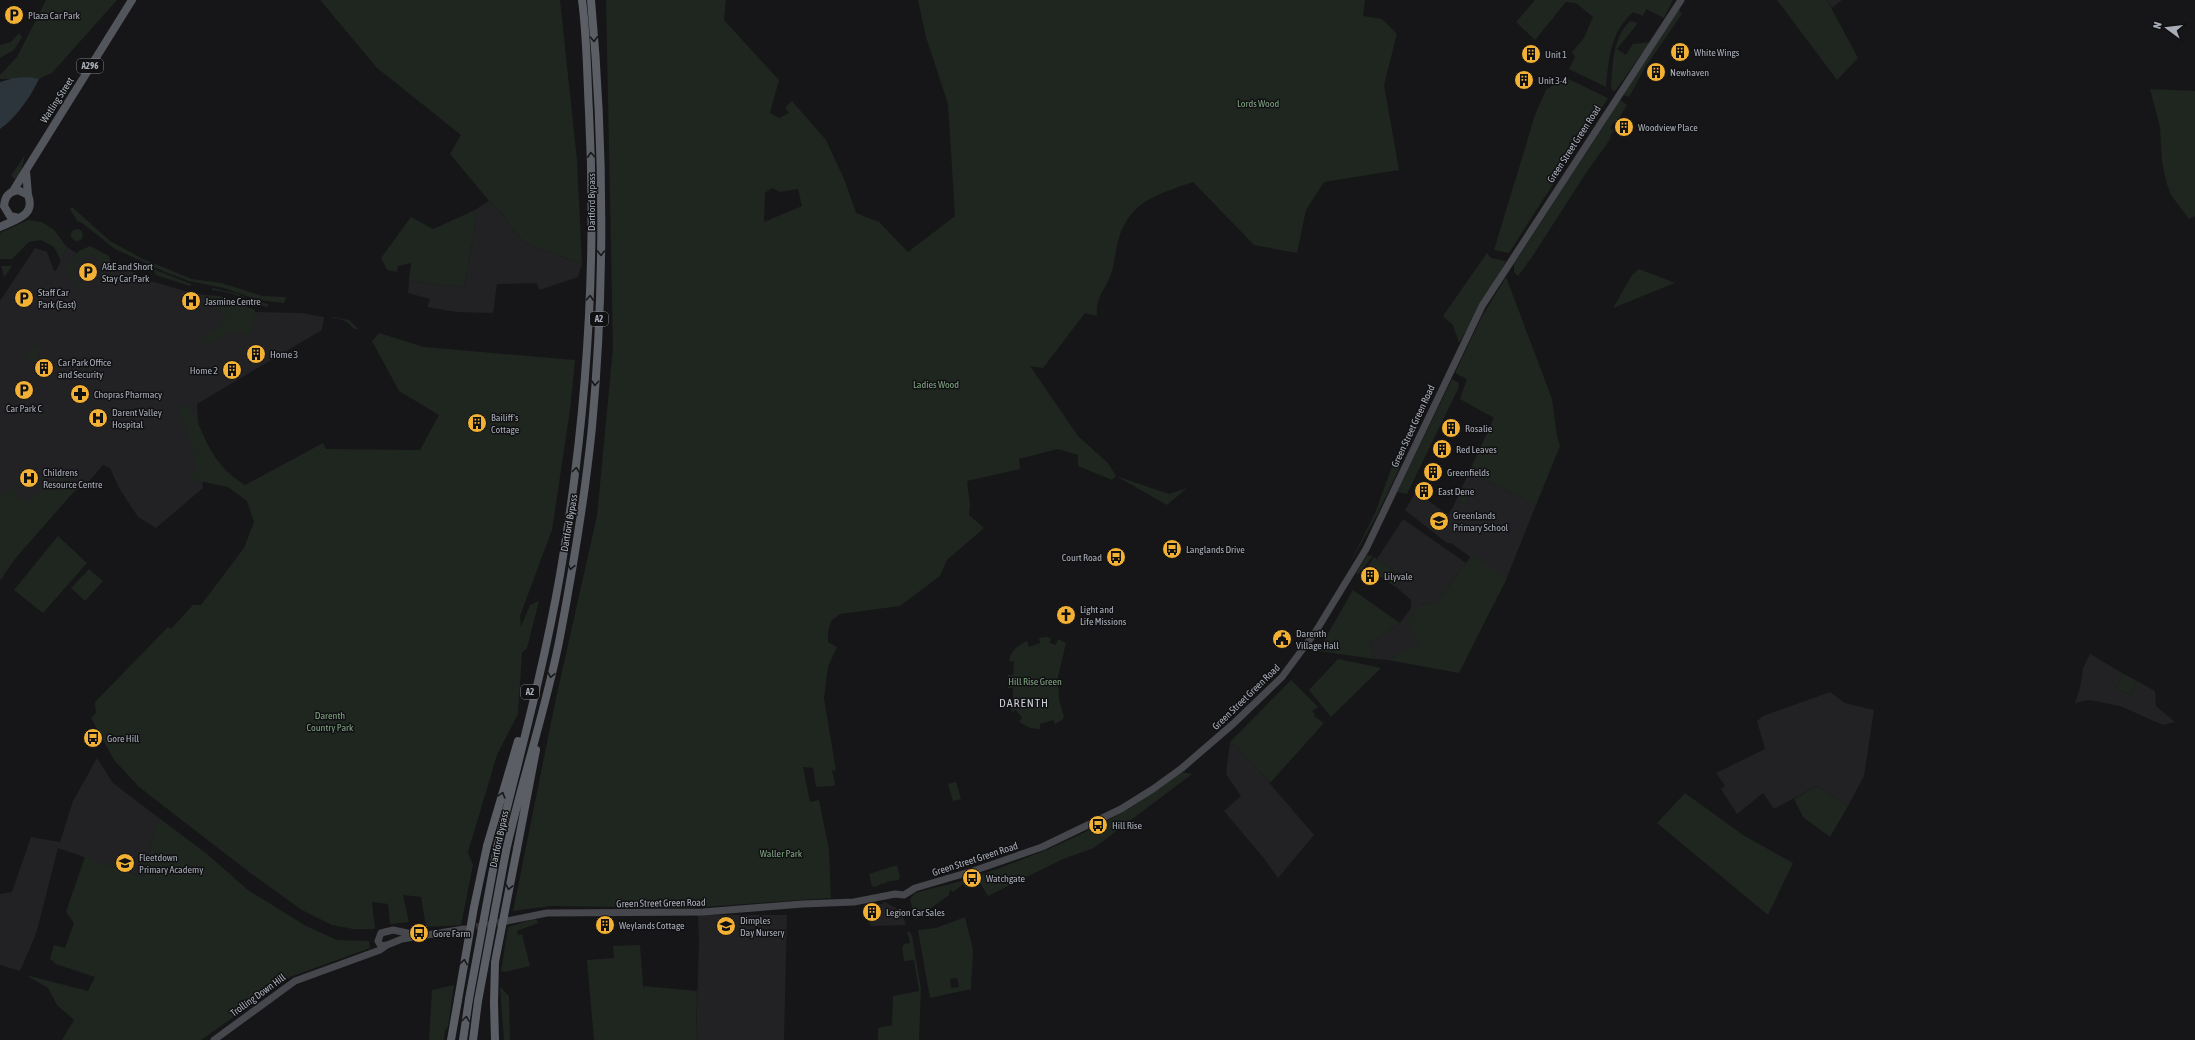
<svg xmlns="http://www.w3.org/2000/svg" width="2195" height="1040" viewBox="0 0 2195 1040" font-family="'Asap Condensed',sans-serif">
<rect width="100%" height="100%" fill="#161618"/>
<path fill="#222225" d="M 1827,0 L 1842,0 L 1832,8 Z
M 489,201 L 502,214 L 523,242 L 582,264 L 578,277 L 539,290 L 537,283 L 497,284 L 493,313 L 456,312 L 427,307 L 430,299 L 408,293 L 409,281 L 464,287 L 476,222 L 473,211 Z
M 67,247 L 77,253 L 87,248 L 110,264 L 126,268 L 147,280 L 196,294 L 219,296 L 255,312 L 301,313 L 324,317 L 322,330 L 197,404 L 203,488 L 156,528 L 138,517 L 119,488 L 110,468 L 103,465 L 91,479 L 46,514 L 0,581 L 0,301 L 35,248 L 47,252 L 54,271 L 56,271 Z
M 1469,472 L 1536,505 L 1505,582 L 1451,543 L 1447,543 L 1405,510 L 1416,492 L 1448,515 L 1453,507 Z
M 1403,519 L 1466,563 L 1437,602 L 1420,605 L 1420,644 L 1388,660 L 1375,659 L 1370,643 L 1400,623 L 1411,608 L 1411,600 L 1396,587 L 1403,577 L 1377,559 Z
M 2090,654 L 2124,674 L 2116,688 L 2130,695 L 2137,681 L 2155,691 L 2156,706 L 2175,722 L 2163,725 L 2120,706 L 2089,700 L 2075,703 L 2080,688 L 2083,668 Z
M 1830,692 L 1845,703 L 1874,710 L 1864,776 L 1848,806 L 1817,786 L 1774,809 L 1763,793 L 1737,814 L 1721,789 L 1725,786 L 1716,773 L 1765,749 L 1757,721 L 1763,716 Z
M 1230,742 L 1237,747 L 1254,765 L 1314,835 L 1278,878 L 1262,856 L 1224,811 L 1241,796 L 1226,774 Z
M 97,758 L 113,783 L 159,818 L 142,877 L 58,848 L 36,934 L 20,971 L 0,965 L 0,894 L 12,892 L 31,837 L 60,842 L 73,801 Z
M 883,901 L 901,911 L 906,925 L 870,926 L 866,905 L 883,904 Z
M 698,915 L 787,915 L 784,1040 L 696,1040 L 699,942 Z"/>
<path fill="#1e261f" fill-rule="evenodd" d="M 46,0 L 117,0 L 52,73 L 39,79 L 0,79 L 0,75 L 17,57 Z
M 320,0 L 560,0 L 577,160 L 582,264 L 523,242 L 502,214 L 489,201 L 450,154 L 461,135 L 377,68 Z
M 606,0 L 726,0 L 724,20 L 779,80 L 770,113 L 779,118 L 789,113 L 785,108 L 792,101 L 826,140 L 845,181 L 856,213 L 879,222 L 908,252 L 955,216 L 948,104 L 926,37 L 918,0 L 1365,0 L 1363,16 L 1382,19 L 1397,34 L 1384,85 L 1399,170 L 1324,182 L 1306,210 L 1297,253 L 1254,245 L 1193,182 C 1157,195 1130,200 1118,241 C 1115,252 1115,263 1111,274 C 1105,291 1095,297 1097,316 L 1085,313 L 1043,368 L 1030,366 L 1078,436 L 1108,463 L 1116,476 L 1169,494 L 1187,488 L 1167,505 L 1116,476 L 1112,480 L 1078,466 L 1078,455 L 1058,449 L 1019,459 L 1020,469 L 967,481 L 970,505 L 969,515 L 984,528 L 947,560 L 940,576 L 900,606 L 840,614 L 831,621 L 828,632 L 828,642 L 837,647 L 828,667 L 824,698 L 836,771 L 832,770 L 835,784 L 834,786 L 816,787 L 813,768 L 803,767 L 810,802 L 819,800 L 829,850 L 831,898 L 688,908 L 551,906 L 513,911 L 556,698 L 597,516 L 613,348 ZM 772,188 L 780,192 L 798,189 L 802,206 L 764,222 L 765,193 Z
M 1535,0 L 1673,0 L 1664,18 L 1646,9 L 1643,16 L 1633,12 C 1610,33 1609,58 1606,87 L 1569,69 L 1575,57 L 1572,52 L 1584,38 L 1593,17 L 1576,3 L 1566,2 L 1535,40 L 1516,22 Z
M 1777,0 L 1827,0 L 1858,58 L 1837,80 Z
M 1679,9 L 1682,14 L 1646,66 L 1629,97 L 1623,95 Z
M 1630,21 L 1638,23 L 1617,49 L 1626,55 L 1633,44 L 1650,42 L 1616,90 L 1613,91 L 1611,88 C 1613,64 1612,39 1630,21 Z
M 19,33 L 22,37 L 14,50 L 0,58 L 0,45 L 11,42 Z
M 1564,77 L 1608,98 L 1509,253 L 1494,250 L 1535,115 L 1546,90 Z
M 2150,89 L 2195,91 L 2195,216 L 2189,219 L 2171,195 L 2167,184 L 2162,162 L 2160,127 Z
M 1620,100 L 1627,105 L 1616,123 L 1614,122 L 1610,128 L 1614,131 L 1610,136 L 1611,138 L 1586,173 L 1532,257 L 1518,276 L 1514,272 L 1514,264 Z
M 25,155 L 21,172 L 16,180 L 11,176 Z
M 72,207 L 110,241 L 141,258 L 192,279 L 221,283 L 263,296 L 286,297 L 284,303 L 258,300 L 224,288 L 189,281 L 165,272 L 115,249 L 82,223 L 77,221 L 70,209 Z
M 473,211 L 476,222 L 464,287 L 409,281 L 411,263 L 398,266 L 397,272 L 387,270 L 381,258 L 411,217 L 433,229 Z
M 28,220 L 42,222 L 54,230 L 67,247 L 61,261 L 54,247 L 41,240 L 29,242 L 12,259 L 0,259 L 0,233 Z
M71 235a6 6 0 1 1 12 0a6 6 0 1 1-12 0Z
M 90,246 L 109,256 L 111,264 L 107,274 L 105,273 L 106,270 L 95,255 L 93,256 L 92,254 L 80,262 L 79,266 L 77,264 L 73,267 L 74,270 L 72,272 L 84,288 L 82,290 L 67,274 L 65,269 L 79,251 Z
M 1487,253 L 1491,258 L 1506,261 L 1459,343 L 1453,325 L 1443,316 Z
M 1,266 L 12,266 L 4,278 L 4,277 Z
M 153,269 L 191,284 L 190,286 L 156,275 Z
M 1639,269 L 1675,283 L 1613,308 L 1632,275 Z
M 1506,277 L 1552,399 L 1557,436 L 1560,446 L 1536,505 L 1469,472 L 1494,418 L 1460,399 L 1467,379 L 1455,373 L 1481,318 Z
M 212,288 L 235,293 L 249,299 L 226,292 L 212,290 Z
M 196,295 L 223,297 L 255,310 L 252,332 L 247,335 L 242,332 L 236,333 L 234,331 L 211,343 L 200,341 L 227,319 L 215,303 L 210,305 L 206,296 Z
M 253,300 L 268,304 L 268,307 L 252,303 Z
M 333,317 L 349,320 L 358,329 L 354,329 C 347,321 343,319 333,318 L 330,323 Z
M 379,333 L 424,347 L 575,360 L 570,410 L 552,530 L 520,616 L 521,627 L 530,605 L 539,601 L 527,648 L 522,653 L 518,714 L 497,755 L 468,852 L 473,865 L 461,925 L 426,927 L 421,897 L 403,895 L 409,922 L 390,924 L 388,904 L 372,902 L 375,929 L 353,929 L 332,925 L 302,910 L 249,872 L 139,787 L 114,760 L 91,718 L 96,713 L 95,702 L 168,627 L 171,629 L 193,605 L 201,605 L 244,548 L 254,522 L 247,501 L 228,487 L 184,478 L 191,478 L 197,471 L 192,446 L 178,407 L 191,406 C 205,439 213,466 245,485 L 323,443 L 326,449 L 420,450 L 439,415 L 399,391 L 372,341 Z
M 33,345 L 38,347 L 38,362 L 30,361 L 24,357 Z
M 1452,379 L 1459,383 L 1458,389 L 1407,494 L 1397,492 Z
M 1393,464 L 1396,464 L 1400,467 L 1378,513 L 1347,569 L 1375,513 Z
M 67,472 L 65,482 L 69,486 L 75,485 L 78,487 L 0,576 L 0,500 L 10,486 L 21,499 L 30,500 Z
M 1467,485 L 1474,488 L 1466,504 L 1459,501 Z
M 58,536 L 87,563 L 43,613 L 14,590 Z
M 1367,555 L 1373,556 L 1358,574 L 1356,573 Z
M 1472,555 L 1507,578 L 1459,673 L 1388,660 L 1419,644 L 1407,623 L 1420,605 L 1437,602 Z
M 1374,557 L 1403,577 L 1396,587 L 1367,568 Z
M 89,569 L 103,581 L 85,601 L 71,588 Z
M 1353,590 L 1400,623 L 1370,643 L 1375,659 L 1318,651 Z
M 1046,637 L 1051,638 L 1050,643 L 1056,645 L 1058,639 L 1066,643 L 1058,677 L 1059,699 L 1064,717 L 1062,720 L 1055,724 L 1053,720 L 1040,724 L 1040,729 L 1030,728 L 1019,722 L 1022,718 L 1016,710 L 1012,712 L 1008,700 L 1013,700 L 1013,688 L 1008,688 L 1008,675 L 1013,675 L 1014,662 L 1009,661 C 1010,651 1018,645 1027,641 L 1029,647 L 1040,643 L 1039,638 Z
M 1338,659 L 1381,668 L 1331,717 L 1309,690 Z
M 2124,674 L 2137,681 L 2130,695 L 2116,688 Z
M 1291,680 L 1318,707 L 1312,711 L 1315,714 L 1314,716 L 1324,723 L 1270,783 L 1237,747 L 1230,742 Z
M 1181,772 L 1192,774 L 1094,848 L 1063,859 L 988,896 L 980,883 L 975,882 L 967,888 L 963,884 L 953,892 L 951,890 L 949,892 L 949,895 L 916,919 L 915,918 L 910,899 L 915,893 C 935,887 955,884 974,877 C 1047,852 1121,821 1181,772 Z
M 956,782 L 961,799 L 953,801 L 948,784 Z
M 1817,786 L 1848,806 L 1830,837 L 1803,817 L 1794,799 Z
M 1685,793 L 1743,835 L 1793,863 L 1768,915 L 1657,823 Z
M 159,818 L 207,854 L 248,890 L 306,926 L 337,940 L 369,941 L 370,948 L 290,977 L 201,1040 L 62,1040 L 74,1020 L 57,1005 L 48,988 L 26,975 L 88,991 L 95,977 L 56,964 L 50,959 L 54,945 L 65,948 L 74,923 L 66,912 L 85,857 L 142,877 Z
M 897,865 L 900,878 L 898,880 L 886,882 L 884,885 L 883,883 L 875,887 L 872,886 L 869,874 Z
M 965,917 L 973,950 L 971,989 L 930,998 L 918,930 L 936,928 ZM 957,978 L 959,987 L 951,988 L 950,979 Z
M 534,919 L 537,920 L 538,923 L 517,931 L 518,935 L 522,934 L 530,966 L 505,972 L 501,971 L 508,927 Z
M 909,931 L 912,936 L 921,989 L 919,1040 L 878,1040 L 878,1028 L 892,1025 L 893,996 L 919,991 L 914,960 L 904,961 L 902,948 L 904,944 L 910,943 L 908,934 L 906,933 Z
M 640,945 L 644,998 L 643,986 L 697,991 L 696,1040 L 594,1040 L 587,960 L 614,958 L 613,946 Z
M 454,985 L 448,1027 L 445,1030 L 444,1040 L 429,1040 L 432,990 Z
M 500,987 L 509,996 L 510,1040 L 504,1040 Z"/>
<path fill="#2c353c" d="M 29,77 L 39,79 C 31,96 16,118 0,129 L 0,82 L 14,78 Z"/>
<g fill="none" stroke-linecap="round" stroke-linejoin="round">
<path stroke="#333438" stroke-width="7" stroke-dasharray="7 3.5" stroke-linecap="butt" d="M 466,929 L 507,921"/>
<path stroke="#45474d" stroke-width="7" d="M 507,921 L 547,913 L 703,912 L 803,904 L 854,902 L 895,894 L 904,895 L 915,888 L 973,871 L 1042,847 L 1121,809 L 1153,789 L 1182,768 L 1233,724 L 1282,677 L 1316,631 L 1366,549 L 1482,306 L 1681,0
M 422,936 L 393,930 L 381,933 L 378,941 L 381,946 L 387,945 L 402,939 L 464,929
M 214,1040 L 295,981 L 380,950 L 387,945"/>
<path stroke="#53555c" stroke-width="8" d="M 26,171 L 28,195
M 13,191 L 132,0
M 0,227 C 16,219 36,216 28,195 L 18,190 C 9,192 5,196 4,206 L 10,216 L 19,218"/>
<path stroke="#5b5e65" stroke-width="8" d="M 487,846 L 518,741
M 497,848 C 519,758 544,667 560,575 C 586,423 597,267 589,112 C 587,75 587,37 582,0
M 517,849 L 536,750
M 506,851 C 522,779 546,709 560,637 C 573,568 585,497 592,427 C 605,286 604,142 591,0
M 494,1003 L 495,1040
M 451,1040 L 458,1000
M 463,1040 L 469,999
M 473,1040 L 478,1001"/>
<path stroke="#5b5e65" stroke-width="8" d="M 469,999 L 497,848
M 458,1000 L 474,907 L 487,846
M 478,1001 L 506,851
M 494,1003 L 495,962 L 517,849"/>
</g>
<defs><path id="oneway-chevron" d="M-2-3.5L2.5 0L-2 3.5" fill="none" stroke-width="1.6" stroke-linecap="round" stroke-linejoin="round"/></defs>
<g stroke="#18191b">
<use href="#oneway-chevron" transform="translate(594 39) rotate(87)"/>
<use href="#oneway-chevron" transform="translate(591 155) rotate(-93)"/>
<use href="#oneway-chevron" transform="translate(601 253) rotate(91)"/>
<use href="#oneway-chevron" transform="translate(590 298) rotate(-87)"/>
<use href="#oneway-chevron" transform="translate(595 383) rotate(94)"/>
<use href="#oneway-chevron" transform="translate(576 470) rotate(-83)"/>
<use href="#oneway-chevron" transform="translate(571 567) rotate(100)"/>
<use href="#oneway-chevron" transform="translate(551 675) rotate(102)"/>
<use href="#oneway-chevron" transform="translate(502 795) rotate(-74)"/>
<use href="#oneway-chevron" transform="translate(509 887) rotate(102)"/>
<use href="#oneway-chevron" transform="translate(464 962) rotate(-80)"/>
<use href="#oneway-chevron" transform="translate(466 1019) rotate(-83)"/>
</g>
<defs>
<symbol id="parking-disc" viewBox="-11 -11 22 22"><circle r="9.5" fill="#f2b134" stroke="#111113"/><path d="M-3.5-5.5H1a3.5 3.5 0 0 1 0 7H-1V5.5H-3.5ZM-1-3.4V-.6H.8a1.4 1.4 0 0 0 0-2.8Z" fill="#111"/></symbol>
<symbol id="building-disc" viewBox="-11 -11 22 22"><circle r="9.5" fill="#f2b134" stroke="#111113"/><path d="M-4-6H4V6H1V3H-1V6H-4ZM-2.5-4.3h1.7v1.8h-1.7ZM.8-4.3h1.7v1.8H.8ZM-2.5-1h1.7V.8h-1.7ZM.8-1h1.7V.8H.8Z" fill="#111"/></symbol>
<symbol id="hospital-disc" viewBox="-11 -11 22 22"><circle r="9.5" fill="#f2b134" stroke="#111113"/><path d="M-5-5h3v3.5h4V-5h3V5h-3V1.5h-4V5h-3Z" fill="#111"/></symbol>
<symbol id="pharmacy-disc" viewBox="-11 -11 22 22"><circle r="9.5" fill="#f2b134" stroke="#111113"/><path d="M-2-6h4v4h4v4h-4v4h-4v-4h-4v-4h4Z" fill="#111"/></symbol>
<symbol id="school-disc" viewBox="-11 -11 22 22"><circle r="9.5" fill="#f2b134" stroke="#111113"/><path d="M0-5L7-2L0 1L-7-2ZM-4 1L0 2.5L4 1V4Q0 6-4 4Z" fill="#111"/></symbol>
<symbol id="bus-disc" viewBox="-11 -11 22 22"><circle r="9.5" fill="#f2b134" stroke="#111113"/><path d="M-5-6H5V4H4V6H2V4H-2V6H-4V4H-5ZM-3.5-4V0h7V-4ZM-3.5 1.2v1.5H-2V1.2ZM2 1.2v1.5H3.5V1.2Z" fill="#111"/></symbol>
<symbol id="church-disc" viewBox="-11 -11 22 22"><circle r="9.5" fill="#f2b134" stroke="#111113"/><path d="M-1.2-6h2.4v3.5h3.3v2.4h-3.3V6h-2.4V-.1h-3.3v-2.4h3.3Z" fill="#111"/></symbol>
<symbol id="civic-disc" viewBox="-11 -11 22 22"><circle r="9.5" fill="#f2b134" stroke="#111113"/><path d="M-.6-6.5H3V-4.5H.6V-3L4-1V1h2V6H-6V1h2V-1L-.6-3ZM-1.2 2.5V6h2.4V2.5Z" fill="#111"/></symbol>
</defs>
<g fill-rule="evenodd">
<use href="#parking-disc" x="3" y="4" width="22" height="22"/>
<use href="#building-disc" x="1669" y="41" width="22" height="22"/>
<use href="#building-disc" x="1520" y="43" width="22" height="22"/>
<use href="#building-disc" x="1645" y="61" width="22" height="22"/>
<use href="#building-disc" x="1513" y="69" width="22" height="22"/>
<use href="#building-disc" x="1613" y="116" width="22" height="22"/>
<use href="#parking-disc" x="77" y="261" width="22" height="22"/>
<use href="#parking-disc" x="13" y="287" width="22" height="22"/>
<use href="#hospital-disc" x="180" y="290" width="22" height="22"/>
<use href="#building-disc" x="245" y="343" width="22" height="22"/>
<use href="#building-disc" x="33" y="357" width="22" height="22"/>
<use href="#building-disc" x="221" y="359" width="22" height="22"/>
<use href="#parking-disc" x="13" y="379" width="22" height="22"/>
<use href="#pharmacy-disc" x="69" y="383" width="22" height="22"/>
<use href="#hospital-disc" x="87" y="407" width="22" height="22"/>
<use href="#building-disc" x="466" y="412" width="22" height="22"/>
<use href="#building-disc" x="1440" y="417" width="22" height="22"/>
<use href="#building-disc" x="1431" y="438" width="22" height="22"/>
<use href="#building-disc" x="1422" y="461" width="22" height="22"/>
<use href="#hospital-disc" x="18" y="467" width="22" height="22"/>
<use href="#building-disc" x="1413" y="480" width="22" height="22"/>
<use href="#school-disc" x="1428" y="510" width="22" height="22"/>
<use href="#bus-disc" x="1161" y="538" width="22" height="22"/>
<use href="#bus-disc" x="1105" y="546" width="22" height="22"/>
<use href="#building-disc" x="1359" y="565" width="22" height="22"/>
<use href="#church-disc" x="1055" y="604" width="22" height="22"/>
<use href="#civic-disc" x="1271" y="628" width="22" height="22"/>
<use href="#bus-disc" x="82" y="727" width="22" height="22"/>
<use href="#bus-disc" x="1087" y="814" width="22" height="22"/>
<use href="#school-disc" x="114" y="852" width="22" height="22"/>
<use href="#bus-disc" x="961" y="867" width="22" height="22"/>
<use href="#building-disc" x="861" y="901" width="22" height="22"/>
<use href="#building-disc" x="594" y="914" width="22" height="22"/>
<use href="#school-disc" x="715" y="915" width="22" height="22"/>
<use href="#bus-disc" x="408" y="922" width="22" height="22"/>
</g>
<g text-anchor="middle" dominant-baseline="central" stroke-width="3" stroke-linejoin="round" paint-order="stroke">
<g fill="#111113" stroke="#7b7e86" stroke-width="1">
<rect x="77" y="59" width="26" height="14" rx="3"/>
<rect x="590" y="312" width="18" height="14" rx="3"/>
<rect x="521" y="685" width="18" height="14" rx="3"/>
</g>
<g font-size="9" font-weight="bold" fill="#a8adb8">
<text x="90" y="66">A296</text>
<text x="599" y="319">A2</text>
<text x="530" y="692">A2</text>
</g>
<g font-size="10" fill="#a8adb8" stroke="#111113" text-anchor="start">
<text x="28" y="15">Plaza Car Park</text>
<text x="1694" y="52">White Wings</text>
<text x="1545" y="54">Unit 1</text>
<text x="1670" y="72">Newhaven</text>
<text x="1538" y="80">Unit 3-4</text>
<text x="1638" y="127">Woodview Place</text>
<text x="102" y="266">A&amp;E and Short<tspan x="102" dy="12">Stay Car Park</tspan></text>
<text x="38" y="292">Staff Car<tspan x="38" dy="12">Park (East)</tspan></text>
<text x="205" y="301">Jasmine Centre</text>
<text x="270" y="354">Home 3</text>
<text x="58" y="362">Car Park Office<tspan x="58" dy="12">and Security</tspan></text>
<text x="218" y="370" text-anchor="end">Home 2</text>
<text x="94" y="394">Chopras Pharmacy</text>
<text x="24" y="408" text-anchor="middle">Car Park C</text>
<text x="112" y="412">Darent Valley<tspan x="112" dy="12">Hospital</tspan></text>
<text x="491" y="417">Bailiff's<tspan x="491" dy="12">Cottage</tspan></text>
<text x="1465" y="428">Rosalie</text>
<text x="1456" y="449">Red Leaves</text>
<text x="43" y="472">Childrens<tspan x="43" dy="12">Resource Centre</tspan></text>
<text x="1447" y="472">Greenfields</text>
<text x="1438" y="491">East Dene</text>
<text x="1453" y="515">Greenlands<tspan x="1453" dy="12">Primary School</tspan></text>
<text x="1186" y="549">Langlands Drive</text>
<text x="1102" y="557" text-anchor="end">Court Road</text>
<text x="1384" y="576">Lilyvale</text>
<text x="1080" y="609">Light and<tspan x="1080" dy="12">Life Missions</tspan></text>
<text x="1296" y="633">Darenth<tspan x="1296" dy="12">Village Hall</tspan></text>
<text x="107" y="738">Gore Hill</text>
<text x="1112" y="825">Hill Rise</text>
<text x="139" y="857">Fleetdown<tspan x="139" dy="12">Primary Academy</tspan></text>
<text x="986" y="878">Watchgate</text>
<text x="886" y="912">Legion Car Sales</text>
<text x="740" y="920">Dimples<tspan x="740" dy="12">Day Nursery</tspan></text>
<text x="619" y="925">Weylands Cottage</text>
<text x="433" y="933">Gore Farm</text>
</g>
<g font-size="10" fill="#a8adb8" stroke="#111113">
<text transform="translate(57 100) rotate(-57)">Watling Street</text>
<text transform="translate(1574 144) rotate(-57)">Green Street Green Road</text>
<text transform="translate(591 202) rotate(-90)">Dartford Bypass</text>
<text transform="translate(1413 426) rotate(-65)">Green Street Green Road</text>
<text transform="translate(569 523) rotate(-80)">Dartford Bypass</text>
<text transform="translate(1246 697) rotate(-44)">Green Street Green Road</text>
<text transform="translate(499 839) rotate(-78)">Dartford Bypass</text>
<text transform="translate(975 859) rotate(-18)">Green Street Green Road</text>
<text transform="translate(661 903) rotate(-1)">Green Street Green Road</text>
<text transform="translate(258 995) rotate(-36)">Trolling Down Hill</text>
</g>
<g font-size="10" fill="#7fa381" stroke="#111113">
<text x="1258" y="103">Lords Wood</text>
<text x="936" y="384">Ladies Wood</text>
<text x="1035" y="681">Hill Rise Green</text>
<text x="330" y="715">Darenth<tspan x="330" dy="12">Country Park</tspan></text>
<text x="781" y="853">Waller Park</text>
</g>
<g font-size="12" letter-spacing="1" fill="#c9ccd4" stroke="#111113">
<text x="1024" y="703">DARENTH</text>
</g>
</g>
<g transform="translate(2167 28) rotate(285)" stroke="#111113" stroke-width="3" paint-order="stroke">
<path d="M0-3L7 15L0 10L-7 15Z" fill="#a8adb8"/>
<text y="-6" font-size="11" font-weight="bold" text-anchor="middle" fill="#a8adb8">N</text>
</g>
</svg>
